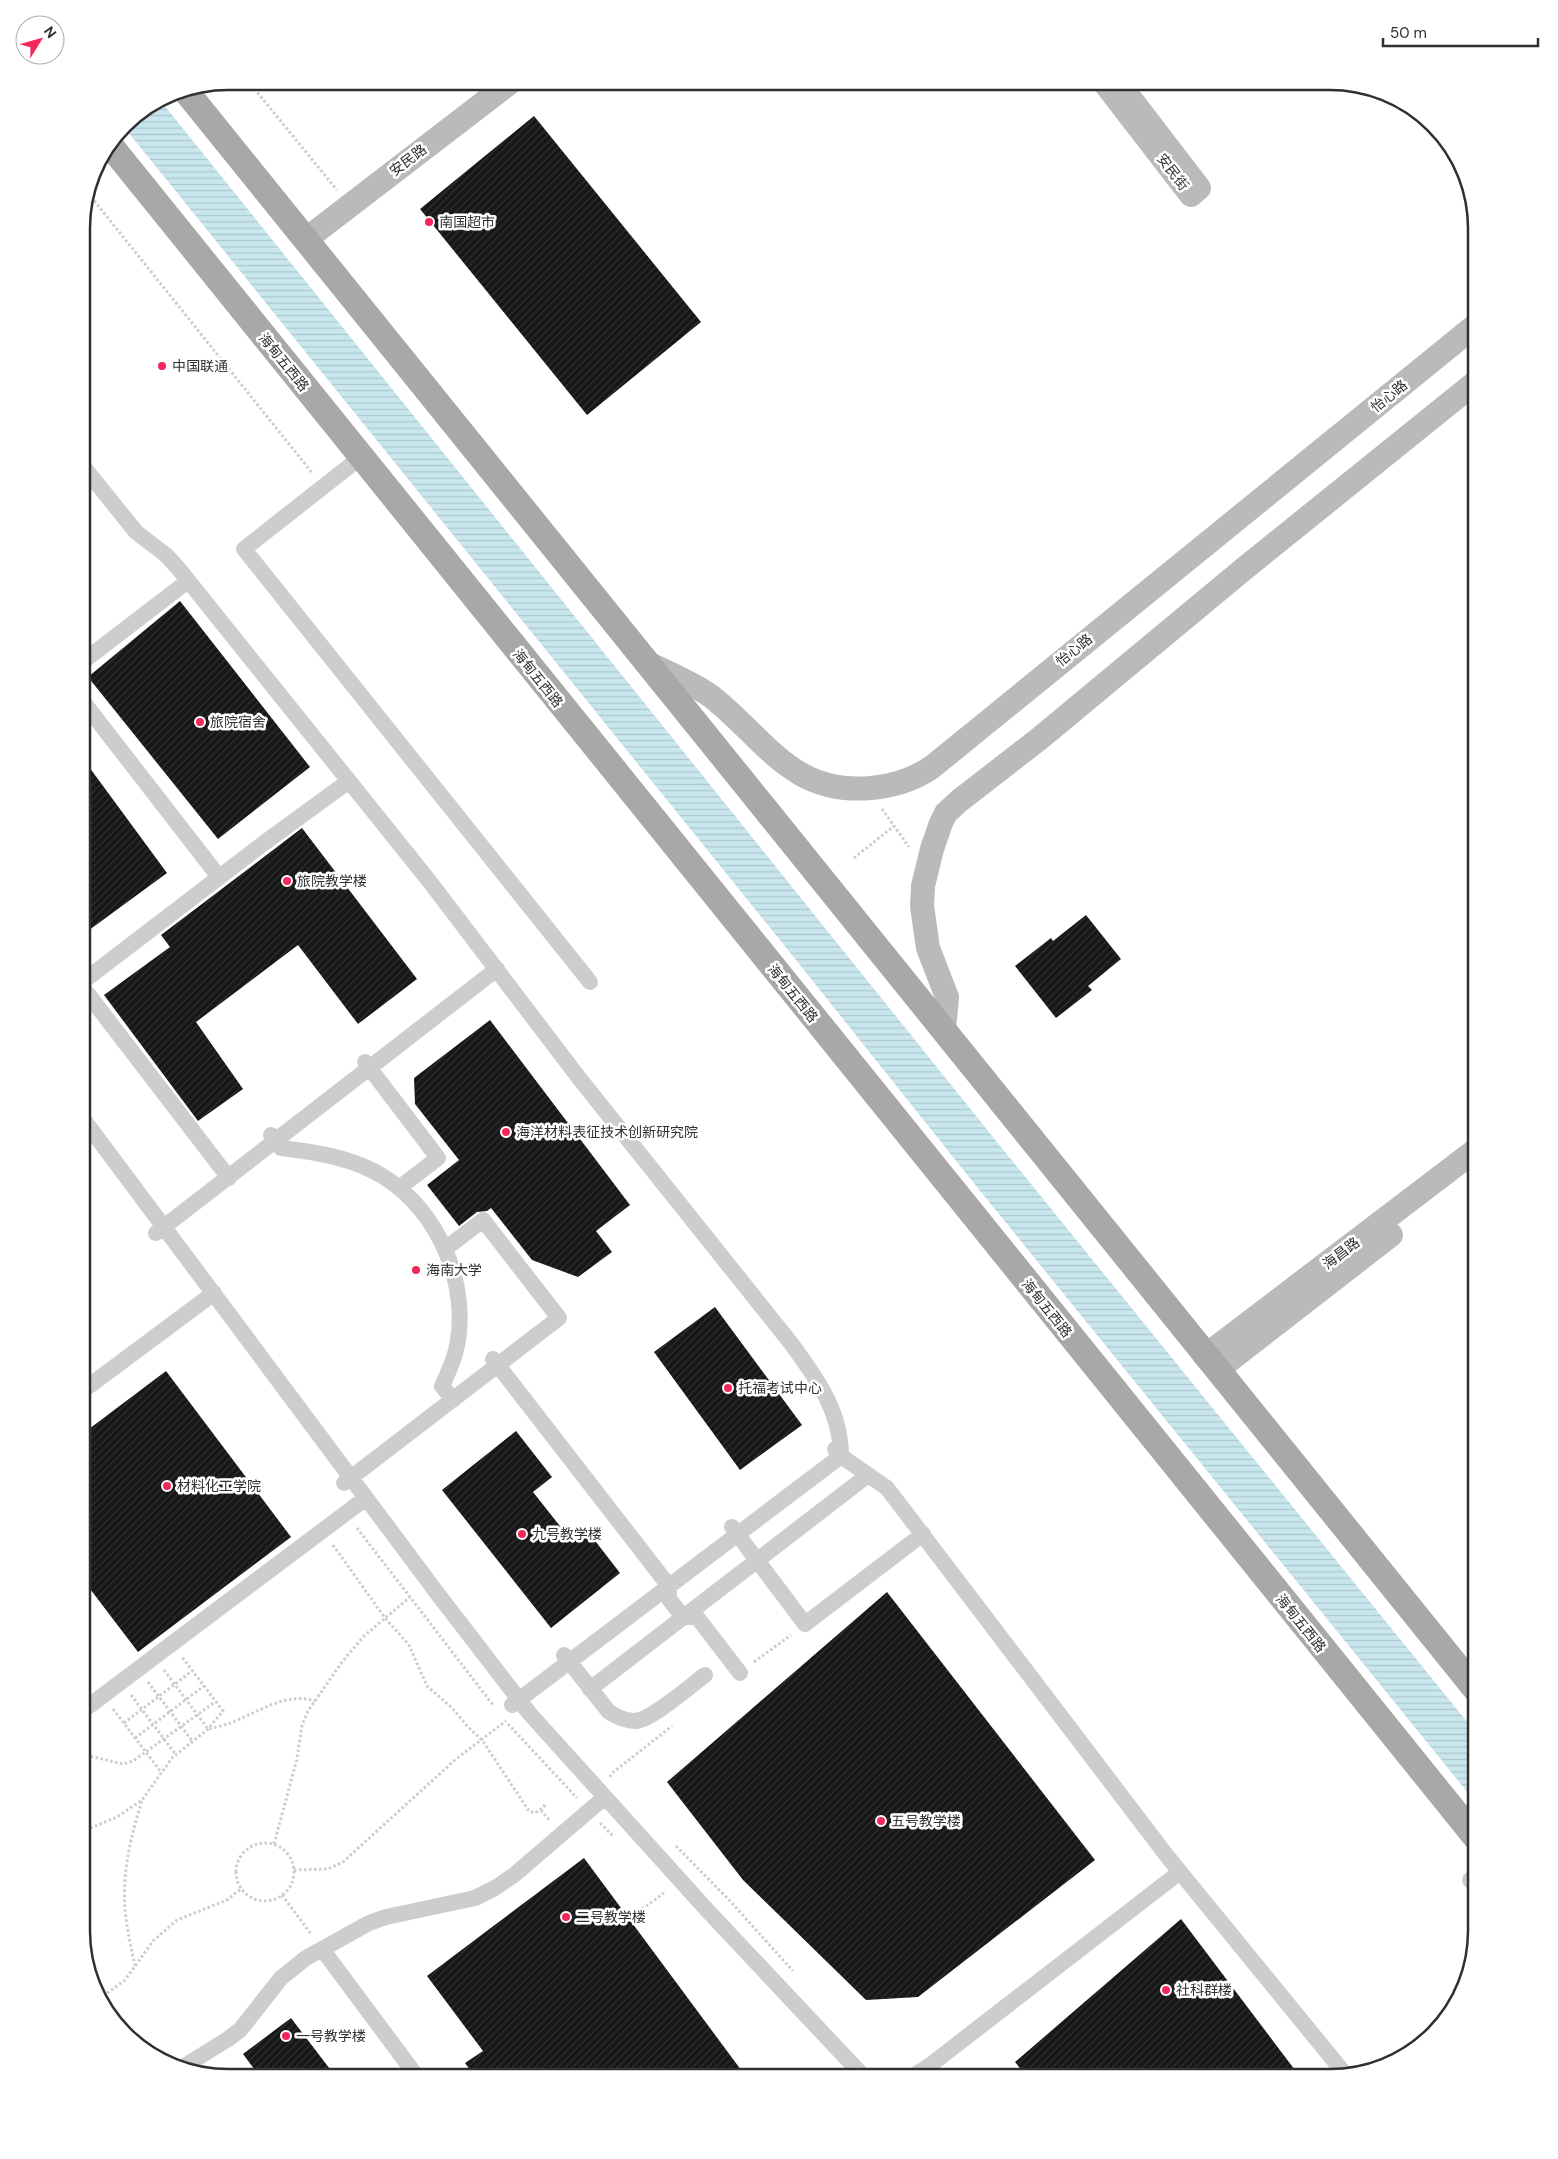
<svg xmlns="http://www.w3.org/2000/svg" width="1558" height="2159" viewBox="0 0 1558 2159" font-family="'DM Sans','Noto Sans SC',sans-serif">
<defs>
<pattern id="water-rules" width="6" height="5" patternUnits="userSpaceOnUse" patternTransform="scale(1.25)"><rect width="6" height="5" fill="#c9e6ef"/><path d="M0 2.5h6" fill="none" stroke="#adc6cd"/></pattern>
<pattern id="building-hatch" width="6" height="6" patternUnits="userSpaceOnUse" patternTransform="scale(1.25)"><rect width="6" height="6" fill="#171717"/><path d="M-1 1l2-2M0 6l6-6M5 7l2-2" fill="none" stroke="#303030"/></pattern>
</defs>
<rect width="100%" height="100%" fill="#fff"/>
<path fill="url(#water-rules)" d="M 160,100 L 1005,1152 L 1477,1734 L 1477,1804 L 973,1182 L 788,950 L 124,127 L 131,118 Z"/>
<path fill="url(#building-hatch)" d="M 534,116 L 701,322 L 587,415 L 420,209 Z
M 180,601 L 310,767 L 218,839 L 88,677 Z
M 81,756 L 167,873 L 81,936 Z
M 302,828 L 417,979 L 358,1024 L 298,945 L 196,1022 L 243,1089 L 198,1121 L 104,995 L 170,947 L 161,935 Z
M 1086,915 L 1121,959 L 1088,986 L 1092,990 L 1056,1018 L 1015,966 L 1051,938 L 1053,941 Z
M 490,1020 L 630,1205 L 596,1231 L 612,1252 L 578,1277 L 532,1260 L 491,1208 L 487,1211 L 477,1212 L 459,1226 L 427,1185 L 459,1160 L 415,1104 L 414,1078 Z
M 715,1307 L 802,1425 L 740,1470 L 654,1352 Z
M 166,1371 L 291,1537 L 138,1652 L 81,1577 L 81,1435 Z
M 516,1431 L 552,1477 L 533,1492 L 571,1540 L 586,1529 L 620,1573 L 551,1628 L 442,1490 Z
M 887,1592 L 1095,1860 L 918,1997 L 866,2000 L 743,1880 L 667,1782 Z
M 584,1858 L 747,2078 L 476,2078 L 465,2063 L 483,2051 L 427,1976 Z
M 1181,1919 L 1301,2078 L 1028,2078 L 1015,2062 Z
M 291,2018 L 336,2077 L 260,2077 L 243,2054 Z"/>
<g fill="none" stroke-linecap="round" stroke-linejoin="round">
<path stroke="#cdcdcd" stroke-width="3" stroke-dasharray="2.5 2.5" stroke-linecap="butt" d="M 248,81 L 337,190
M 88,193 L 313,474
M 882,809 L 909,847
M 854,858 L 894,826
M 357,1528 L 493,1705
M 333,1545 L 385,1618 L 409,1645 L 427,1686 L 452,1708 L 469,1728 L 482,1740 L 529,1811 L 535,1813 L 544,1807 L 545,1803
M 754,1662 L 791,1635
M 164,1670 L 208,1729 C 214,1728 221,1726 227,1724 C 255,1715 284,1691 315,1701
M 148,1682 L 193,1742
M 131,1695 L 176,1755
M 113,1709 L 161,1772
M 124,1723 L 192,1671
M 508,1724 L 577,1798
M 135,1738 L 204,1686
M 81,1754 L 123,1764 L 133,1761 L 215,1702
M 610,1777 L 611,1774 L 672,1726
M 541,1810 L 550,1821
M 600,1823 L 613,1836
M 81,1832 L 117,1817 L 142,1800 L 172,1758 L 208,1729 L 223,1711 L 182,1657
M236 1872a29 29 0 1 1 58 0a29 29 0 1 1-58 0Z
M 274,1844 L 297,1759 L 302,1725 L 308,1711 L 342,1662 L 364,1636 L 410,1597
M 676,1846 L 730,1901 L 793,1971
M 294,1870 L 328,1869 L 343,1862 L 456,1759 L 506,1721
M 282,1895 L 311,1934
M 638,1912 L 664,1893
M 135,1966 C 131,1948 127,1929 125,1910 C 122,1873 131,1835 142,1801
M 99,1999 L 125,1980 L 153,1941 L 177,1920 L 227,1900 L 242,1888"/>
<path stroke="#cdcdcd" stroke-width="16" d="M 361,457 L 244,549 L 590,982
M 82,465 L 136,532 L 166,555 L 178,568 L 430,882 L 579,1078 L 790,1342 C 816,1377 841,1411 841,1456 L 512,1705
M 81,663 L 188,581
M 81,699 L 219,877
M 81,983 L 264,843 L 349,781
M 81,985 L 229,1178
M 365,1062 L 438,1158 L 399,1188
M 81,1116 L 437,1593 L 530,1714 L 707,1910 L 865,2078
M 271,1135 L 281,1148 C 316,1152 354,1158 384,1177 C 439,1211 471,1287 456,1350 C 453,1363 447,1375 442,1386 L 453,1400
M 156,1233 L 497,969
M 493,1359 L 669,1586 L 669,1599 L 683,1617 L 697,1617 L 740,1673
M 81,1392 L 214,1293
M 835,1449 L 841,1456 L 887,1488 L 1167,1856 L 1345,2074
M 344,1483 L 559,1318 L 483,1220 L 445,1249
M 732,1527 L 805,1624 L 923,1534
M 564,1655 L 609,1712 C 617,1717 625,1721 635,1721 C 652,1720 690,1686 705,1675
M 590,1689 L 868,1475
M 81,1712 L 366,1498
M 1477,1888 L 1470,1880 L 1477,1874
M 322,1949 L 418,2078
M 183,2067 L 228,2039 L 240,2030 L 281,1978 L 306,1958 L 369,1923 L 386,1917 L 475,1898 L 495,1888 L 514,1875 L 605,1797
M 910,2078 L 929,2066 L 1180,1872"/>
<path stroke="#bababa" stroke-width="24" d="M 1103,81 L 1191,195 L 1199,188 L 1117,81
M 305,240 L 512,81
M 648,663 C 668,673 695,684 712,697 C 766,740 792,795 871,788 C 894,786 913,780 932,767 L 1477,324
M 944,1030 L 947,997 L 928,948 L 922,906 L 923,886 L 932,849 L 941,823 L 946,813 L 959,801 L 1039,739 L 1245,568 L 1477,381
M 1205,1356 L 1477,1149
M 1217,1370 L 1391,1235"/>
<path stroke="#a8a8a8" stroke-width="26" d="M 185,90 L 1477,1691
M 110,145 L 1477,1839"/>
</g>
<g fill="#f12859" stroke="#fff" stroke-width="2">
<circle cx="429" cy="222" r="5"/>
<circle cx="162" cy="366" r="5"/>
<circle cx="200" cy="722" r="5"/>
<circle cx="287" cy="881" r="5"/>
<circle cx="506" cy="1132" r="5"/>
<circle cx="416" cy="1270" r="5"/>
<circle cx="728" cy="1388" r="5"/>
<circle cx="167" cy="1486" r="5"/>
<circle cx="522" cy="1534" r="5"/>
<circle cx="881" cy="1821" r="5"/>
<circle cx="566" cy="1917" r="5"/>
<circle cx="1166" cy="1990" r="5"/>
<circle cx="286" cy="2036" r="5"/>
</g>
<g text-anchor="middle" dominant-baseline="central" stroke-width="5" stroke-linejoin="round" paint-order="stroke">
<g font-size="14" fill="#303030" stroke="#fff">
<text transform="translate(408 160) rotate(-37)">安民路</text>
<text transform="translate(1173 172) rotate(52)">安民街</text>
<text transform="translate(284 362) rotate(51)">海甸五西路</text>
<text transform="translate(1389 396) rotate(-39)">怡心路</text>
<text transform="translate(1074 650) rotate(-39)">怡心路</text>
<text transform="translate(538 678) rotate(51)">海甸五西路</text>
<text transform="translate(793 993) rotate(51)">海甸五西路</text>
<text transform="translate(1341 1253) rotate(-37)">海昌路</text>
<text transform="translate(1047 1308) rotate(51)">海甸五西路</text>
<text transform="translate(1301 1623) rotate(51)">海甸五西路</text>
</g>
<g font-size="14" fill="#303030" stroke="#fff" text-anchor="start">
<text x="439" y="222">南国超市</text>
<text x="172" y="366">中国联通</text>
<text x="210" y="722">旅院宿舍</text>
<text x="297" y="881">旅院教学楼</text>
<text x="516" y="1132">海洋材料表征技术创新研究院</text>
<text x="426" y="1270">海南大学</text>
<text x="738" y="1388">托福考试中心</text>
<text x="177" y="1486">材料化工学院</text>
<text x="532" y="1534">九号教学楼</text>
<text x="891" y="1821">五号教学楼</text>
<text x="576" y="1917">二号教学楼</text>
<text x="1176" y="1990">社科群楼</text>
<text x="296" y="2036">一号教学楼</text>
</g>
</g>
<path d="M0 0H1558V2159H0ZM228 90H1330A138 138 0 0 1 1468 228V1931A138 138 0 0 1 1330 2069H228A138 138 0 0 1 90 1931V228A138 138 0 0 1 228 90Z" fill="#fff" fill-rule="evenodd"/>
<path fill="none" stroke="#303030" stroke-width="2.5" d="M228 90H1330A138 138 0 0 1 1468 228V1931A138 138 0 0 1 1330 2069H228A138 138 0 0 1 90 1931V228A138 138 0 0 1 228 90Z"/>
<g transform="translate(40 40) rotate(53)"><circle r="24" fill="#ffffff" stroke="#acacac"/>
<path d="M0-4L9 19L0 12L-9 19Z" fill="#f12859"/>
<text y="-8" font-size="14" font-weight="bold" text-anchor="middle" fill="#303030">N</text>
</g>
<path d="M1383 38v8h155v-8" fill="none" stroke="#303030" stroke-width="2.5"/>
<text x="1390" y="38" font-size="15" fill="#303030" stroke="#ffffff" stroke-width="4" paint-order="stroke">50 m</text>
</svg>
